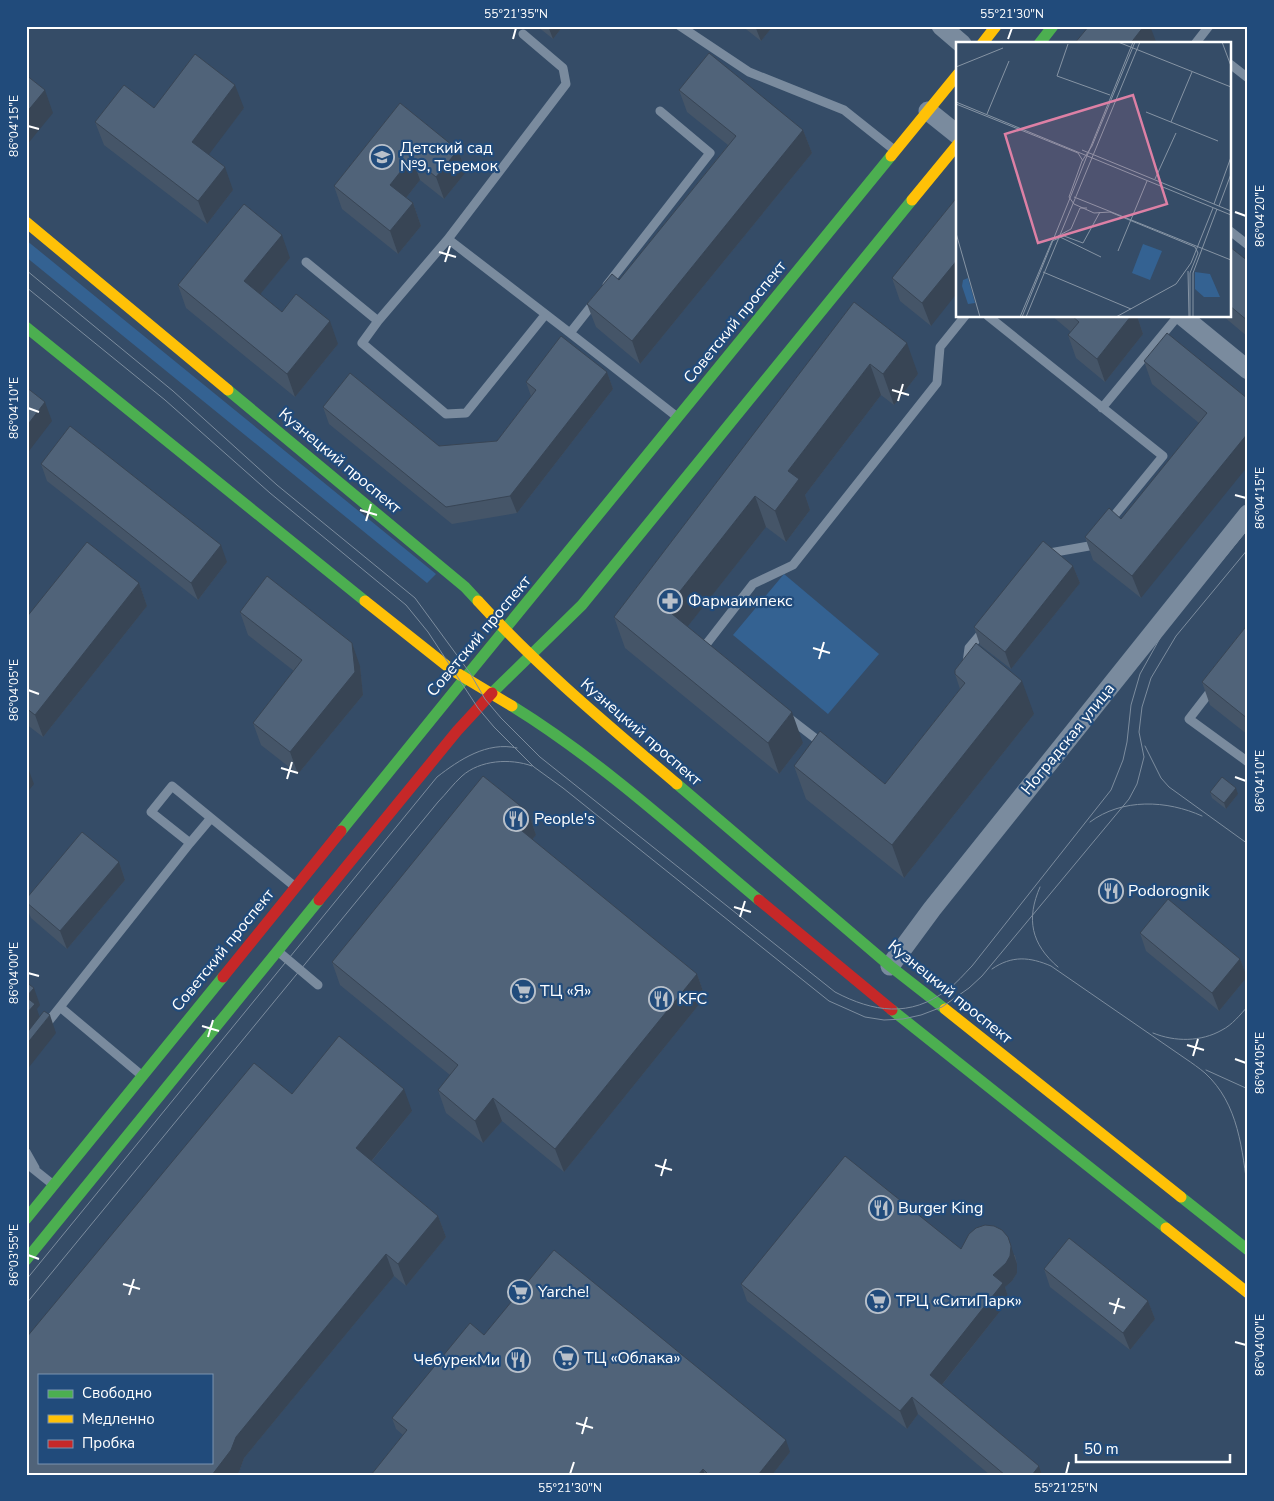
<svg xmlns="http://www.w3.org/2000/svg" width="1274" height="1501" viewBox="0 0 1274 1501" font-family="'Nunito Sans',sans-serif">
<rect width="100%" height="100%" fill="#354c67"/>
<path fill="#346292" d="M 26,240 L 436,574 L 427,583 L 26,257 Z
M 784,574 L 879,654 L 828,714 L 733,635 Z"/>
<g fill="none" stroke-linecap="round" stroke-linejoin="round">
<path stroke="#7a8b9e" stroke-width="9" d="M 680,26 L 749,72 L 844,110 L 893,149
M 1195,44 L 1209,26
M 1230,64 L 1248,78
M 1230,231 L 1248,245
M 448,239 L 566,84 L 563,68 L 523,34
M 306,262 L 378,321
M 607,285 L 710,153 L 660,111
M 596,300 L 570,333 L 676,416
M 545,315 L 466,413 L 446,414 L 362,343 L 378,321 L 448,239 L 570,333
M 988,316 L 1163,456 L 1109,522
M 1102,408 L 1178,316
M 1044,554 L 1089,546 L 1096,538
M 701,651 L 753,584 L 793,565 L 937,383 L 940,347 L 965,316
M 967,663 L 969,648 L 985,629
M 1213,688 L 1189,719 L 1248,762
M 789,718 L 824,745
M 211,818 L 190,843 L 151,812 L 172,786 L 293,885
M 280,953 L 318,985
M 60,1007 L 190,843
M 45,1026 L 60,1007 L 140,1074
M 26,1152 L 35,1168
M 26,1163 L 51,1183"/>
<path stroke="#7a8b9e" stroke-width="19" d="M 941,26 L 962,44
M 928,111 L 958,135
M 1182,316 L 1248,370
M 890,966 L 932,909 L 1248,514"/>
<path stroke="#4caf50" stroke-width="11" d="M 1039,44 L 1053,26
M 26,327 L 365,601
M 228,390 L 465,587 L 478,601
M 465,678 L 891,156
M 492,693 L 582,605 L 912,200
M 512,706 C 601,761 679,833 759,900
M 677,784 L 890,966 L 945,1009
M 341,831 L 465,678
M 892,1010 L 1166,1228
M 1181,1197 L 1248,1250
M 26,1219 L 223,977
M 26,1260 L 319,900"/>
<path stroke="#ffc107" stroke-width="11" d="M 982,44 L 996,26
M 891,156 L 958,74
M 912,200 L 958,144
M 26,222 L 228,390
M 365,601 L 452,670 L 512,706
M 478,601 C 539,668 609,726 677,784
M 945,1009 L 1181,1197
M 1166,1228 L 1248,1293"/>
<path stroke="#c62828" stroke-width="11" d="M 319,900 L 457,731 L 492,693
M 759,900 L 892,1010
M 223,977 L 341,831"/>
<path stroke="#7c8c9e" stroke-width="1" d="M 26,270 L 173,391 L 277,485 L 415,598 L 470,673 L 485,699 L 501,718 L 540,757 L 835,992 C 873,1012 910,1018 947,990 C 957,983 964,974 972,966 L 1111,790 L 1123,760 L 1127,742 L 1131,705 L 1140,674 L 1164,631 L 1248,529
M 26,287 L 165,400 L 270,493 L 406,605 L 428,632 L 478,708 L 494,727 L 534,767 L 563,788 L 829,1001 L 865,1017 L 884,1020 L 903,1019 L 921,1015 L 942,1007 L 969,988 L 982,976 L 1129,799 L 1137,784 L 1144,757 L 1139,732 L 1142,707 L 1151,678 L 1176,636 L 1248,549
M 1145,746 L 1161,778 L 1169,787 L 1248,844
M 1090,822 C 1122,798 1167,800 1202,816
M 1040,887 C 1026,919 1031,944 1058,967
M 992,969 C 1012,955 1030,957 1051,966 L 1186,1059 C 1192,1063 1199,1068 1205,1073 C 1239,1104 1242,1150 1248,1192
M 1153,1033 C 1175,1042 1201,1042 1222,1030 C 1232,1025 1240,1015 1248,1006
M 1206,1070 L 1248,1089
M 26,1280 L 437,777 C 459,760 487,741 517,748
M 26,1304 L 438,802 C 446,794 453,784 462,776 C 480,760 510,758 532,766"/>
</g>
<path fill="#455568" d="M 537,26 L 563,26 L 553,39 Z
M 742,26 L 773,26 L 761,41 Z
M 1243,26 L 1248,26 L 1248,39 Z
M 679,90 L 803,130 L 812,153 L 640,364 L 596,327 L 587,304 L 619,280 L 728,145 L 687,112 Z
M 400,103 L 458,150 L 466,172 L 444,199 L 420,180 L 406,198 L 413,203 L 421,226 L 398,254 L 342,209 L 334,186 Z
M 154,108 L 244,108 L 208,154 L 233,190 L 207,224 L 104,145 L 95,122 Z
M 958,196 L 931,326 L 900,301 L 892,278 Z
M 1230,247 L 1248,261 L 1248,337 L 1223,316 L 1230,316 Z
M 290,258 L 260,294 L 282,312 L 338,344 L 295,397 L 186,308 L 178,285 Z
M 854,302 L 918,374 L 894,405 L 881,395 L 805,495 L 810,510 L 786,542 L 766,527 L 687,627 L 803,743 L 779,774 L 625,648 L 614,617 Z
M 1052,316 L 1137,316 L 1143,334 L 1105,382 L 1076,358 L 1068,335 L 1071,332 Z
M 1144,361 L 1248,399 L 1141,598 L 1093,560 L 1085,537 L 1121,519 L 1199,423 L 1152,384 Z
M 607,372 L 613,389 L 517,513 L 452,524 L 329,424 L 323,407 L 439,446 L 497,441 L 531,396 L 526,382 Z
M 41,464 L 227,562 L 198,600 L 47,481 Z
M 1073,566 L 1080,583 L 1011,669 L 980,645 L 974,627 Z
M 139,583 L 147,606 L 43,737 L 26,724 L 26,618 Z
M 240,612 L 360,666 L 363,695 L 298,774 L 261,745 L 253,723 L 294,671 L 248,635 Z
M 1248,624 L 1248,735 L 1210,705 L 1202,682 Z
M 955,674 L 1034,714 L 904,878 L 806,799 L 794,766 L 885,784 L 960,689 Z
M 1210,792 L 1238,794 L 1226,809 L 1212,798 Z
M 528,812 L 536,835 L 532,840 L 697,974 L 705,997 L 564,1172 L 502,1121 L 483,1143 L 446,1113 L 438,1090 L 450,1075 L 340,985 L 332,962 Z
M 119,862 L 125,880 L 67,949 L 31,918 L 26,906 L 26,899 Z
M 1140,933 L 1240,959 L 1247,977 L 1219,1011 L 1146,951 Z
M 292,1094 L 412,1111 L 372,1161 L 438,1216 L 446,1237 L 406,1286 L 394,1276 L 244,1458 L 239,1472 L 236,1475 L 26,1475 Z
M 961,1249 L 1015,1255 L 1017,1264 L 1017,1273 L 1012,1281 L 1005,1287 L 1009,1300 L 942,1385 L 1039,1466 L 1042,1475 L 990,1475 L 918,1414 L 907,1429 L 747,1301 L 741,1284 Z
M 1044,1269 L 1148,1301 L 1155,1319 L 1130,1350 L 1050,1287 Z
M 484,1335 L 790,1452 L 772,1475 L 371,1475 L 403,1435 L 396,1429 L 392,1418 Z"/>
<path fill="#384555" d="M 548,26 L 563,26 L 553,39 Z
M 755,26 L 773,26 L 761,41 Z
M 1144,26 L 1150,26 L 1157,44 L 1130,44 Z
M 235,85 L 244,108 L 201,165 L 192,142 Z
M 45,90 L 53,113 L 26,146 L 26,113 Z
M 803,130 L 812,153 L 640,364 L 632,341 Z
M 458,150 L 466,172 L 444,199 L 436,177 Z
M 412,157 L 420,180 L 398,208 L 390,185 Z
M 225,167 L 233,190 L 207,224 L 198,201 Z
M 413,203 L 421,226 L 398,254 L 390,231 Z
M 282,235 L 290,258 L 253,303 L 244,281 Z
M 958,259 L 958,292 L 931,326 L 922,303 Z
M 1131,316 L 1137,316 L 1143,334 L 1105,382 L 1097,359 Z
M 330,321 L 338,344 L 295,397 L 287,374 Z
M 907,343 L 918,374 L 894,405 L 883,374 Z
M 870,364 L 881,395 L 805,495 L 810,510 L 786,542 L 775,511 L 788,471 Z
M 607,372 L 613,389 L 517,513 L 510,496 Z
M 45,402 L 52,421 L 26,455 L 26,427 Z
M 1248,433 L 1248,466 L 1141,598 L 1132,576 Z
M 755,496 L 766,527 L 677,640 L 666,609 Z
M 221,545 L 227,562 L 198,600 L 191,583 Z
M 1073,566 L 1080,583 L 1011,669 L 1005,652 Z
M 139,583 L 147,606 L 43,737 L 35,715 Z
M 352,643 L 360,666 L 363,695 L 298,774 L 290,752 Z
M 1022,681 L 1034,714 L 904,878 L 892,845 Z
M 792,712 L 803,743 L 779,774 L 768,743 Z
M 26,763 L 34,784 L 26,794 Z
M 1236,788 L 1238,794 L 1226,809 L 1224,803 Z
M 528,812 L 536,835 L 524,849 L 516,826 Z
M 119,862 L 125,880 L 67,949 L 60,931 Z
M 1240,959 L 1247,977 L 1219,1011 L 1212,993 Z
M 697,974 L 705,997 L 564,1172 L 555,1149 Z
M 34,988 L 40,1005 L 37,1009 L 41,1021 L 26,1040 L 26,997 Z
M 50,1015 L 56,1033 L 26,1071 L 26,1045 Z
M 404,1089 L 412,1111 L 364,1170 L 356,1148 Z
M 493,1098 L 502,1121 L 483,1143 L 475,1121 Z
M 438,1216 L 446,1237 L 406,1286 L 398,1264 Z
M 1008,1237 L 1017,1264 L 1017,1273 L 1012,1281 L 1005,1287 L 1009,1300 L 936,1392 L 930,1375 L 993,1275 Z
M 386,1254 L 394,1276 L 244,1458 L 239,1472 L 236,1475 L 212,1475 L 236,1437 Z
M 1148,1301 L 1155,1319 L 1130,1350 L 1123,1333 Z
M 912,1397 L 918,1414 L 907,1429 L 900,1411 Z
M 786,1440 L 790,1452 L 772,1475 L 758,1475 Z
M 1039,1466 L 1042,1475 L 1032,1475 Z
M 703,1469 L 705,1475 L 698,1475 Z"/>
<path fill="#506379" stroke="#384555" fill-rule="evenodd" d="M 1089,26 L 1144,26 L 1130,44 L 1074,44 Z
M 709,53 L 803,130 L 632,341 L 587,304 L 612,274 L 619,280 L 736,136 L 679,90 Z
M 195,54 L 235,85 L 192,142 L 225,167 L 198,201 L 95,122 L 124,85 L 154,108 Z
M 26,75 L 45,90 L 26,113 Z
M 400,103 L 458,150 L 436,177 L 412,157 L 390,185 L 413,203 L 390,231 L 334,186 Z
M 958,196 L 958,259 L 922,303 L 892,278 Z
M 244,204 L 282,235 L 244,281 L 282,312 L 296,294 L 330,321 L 287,374 L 178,285 Z
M 1230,247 L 1248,261 L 1248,321 L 1230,306 Z
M 854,302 L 907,343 L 883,374 L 870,364 L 788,471 L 799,479 L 775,511 L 755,496 L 666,609 L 792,712 L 768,743 L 614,617 Z
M 1072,316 L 1131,316 L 1097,359 L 1068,335 L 1079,322 Z
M 1167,333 L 1248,399 L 1248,433 L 1132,576 L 1085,537 L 1109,508 L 1121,519 L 1207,413 L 1144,361 Z
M 561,336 L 607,372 L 510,496 L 446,507 L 323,407 L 350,373 L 439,446 L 497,441 L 536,390 L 526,382 Z
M 26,387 L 45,402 L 26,427 Z
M 70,426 L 221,545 L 191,583 L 41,464 Z
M 1043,541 L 1073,566 L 1005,652 L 974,627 Z
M 87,542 L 139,583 L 35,715 L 26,708 L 26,618 Z
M 267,576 L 352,643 L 355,672 L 290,752 L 253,723 L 302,660 L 240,612 Z
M 1248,624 L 1248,719 L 1202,682 Z
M 976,643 L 1022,681 L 892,845 L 794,766 L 820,731 L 885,784 L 965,683 L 955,674 L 955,670 Z
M 483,776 L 528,812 L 516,826 L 697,974 L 555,1149 L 493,1098 L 475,1121 L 438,1090 L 458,1065 L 332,962 Z
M 1222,777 L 1236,788 L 1224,803 L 1210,792 Z
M 82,832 L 119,862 L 60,931 L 26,902 L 26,899 Z
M 1168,899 L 1240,959 L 1212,993 L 1140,933 Z
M 26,982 L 34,988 L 26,997 L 35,1004 L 26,1014 Z
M 44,1011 L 50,1015 L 26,1045 L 26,1034 Z
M 339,1036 L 404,1089 L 356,1148 L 438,1216 L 398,1264 L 386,1254 L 236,1437 L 231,1450 L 212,1475 L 26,1475 L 26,1338 L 254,1063 L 292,1094 ZM 39,1375 L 211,1375 L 211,1462 L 39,1462 Z
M 845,1156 L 961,1249 L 969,1234 L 976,1228 L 985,1225 L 994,1226 L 1002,1230 L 1008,1237 L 1011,1246 L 1010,1256 L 1006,1263 L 993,1275 L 1003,1283 L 930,1375 L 1039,1466 L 1032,1475 L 1005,1475 L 912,1397 L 900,1411 L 741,1284 Z
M 1069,1238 L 1148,1301 L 1123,1333 L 1044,1269 Z
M 554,1250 L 786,1440 L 758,1475 L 709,1475 L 703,1469 L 698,1475 L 371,1475 L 407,1430 L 392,1418 L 470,1323 L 484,1335 Z"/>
<path fill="none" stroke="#fff" stroke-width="2" d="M 513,39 L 516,28M 1008,39 L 1012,28M 28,126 L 39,129M 1235,212 L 1246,216M 439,252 L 456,257M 445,262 L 450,246M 892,390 L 909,395M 898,401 L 903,384M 28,408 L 39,412M 1235,495 L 1246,498M 360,510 L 377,515M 366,521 L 371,504M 813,648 L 830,653M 819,659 L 824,642M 28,690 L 39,694M 281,768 L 298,773M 1235,777 L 1246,781M 287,779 L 292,762M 734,907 L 751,912M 740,917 L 745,901M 28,973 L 39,976M 202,1026 L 219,1031M 208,1037 L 213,1020M 1187,1045 L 1204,1050M 1193,1056 L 1198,1039M 1235,1059 L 1246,1063M 655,1165 L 672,1170M 661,1176 L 666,1159M 28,1255 L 39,1259M 123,1284 L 140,1289M 129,1295 L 134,1279M 1109,1303 L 1125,1308M 1114,1314 L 1119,1298M 1235,1342 L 1246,1345M 576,1423 L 593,1428M 582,1434 L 587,1417M 570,1474 L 574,1462M 1066,1474 L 1069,1462"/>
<defs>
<symbol id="school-ring" viewBox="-11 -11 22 22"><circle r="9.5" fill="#214b7b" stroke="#b8c0ca" stroke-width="1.5"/><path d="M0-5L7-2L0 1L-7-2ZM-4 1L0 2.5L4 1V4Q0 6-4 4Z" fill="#b8c0ca"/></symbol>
<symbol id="pharmacy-ring" viewBox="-11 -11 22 22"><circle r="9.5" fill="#214b7b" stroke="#b8c0ca" stroke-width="1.5"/><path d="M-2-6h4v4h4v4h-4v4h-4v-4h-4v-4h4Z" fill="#b8c0ca"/></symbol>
<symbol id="restaurant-ring" viewBox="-11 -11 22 22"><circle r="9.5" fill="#214b7b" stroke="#b8c0ca" stroke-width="1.5"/><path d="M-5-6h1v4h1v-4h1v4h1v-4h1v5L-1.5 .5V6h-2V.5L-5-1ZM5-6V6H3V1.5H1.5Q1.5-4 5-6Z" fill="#b8c0ca"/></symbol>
<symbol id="supermarket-ring" viewBox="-11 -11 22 22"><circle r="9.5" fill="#214b7b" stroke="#b8c0ca" stroke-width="1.5"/><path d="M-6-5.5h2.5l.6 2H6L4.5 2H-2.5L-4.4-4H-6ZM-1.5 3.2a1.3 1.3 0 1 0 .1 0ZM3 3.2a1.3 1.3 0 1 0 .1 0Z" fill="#b8c0ca"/></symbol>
</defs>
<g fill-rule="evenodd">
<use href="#school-ring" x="368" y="143" width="28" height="28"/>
<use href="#pharmacy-ring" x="656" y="587" width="28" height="28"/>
<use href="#restaurant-ring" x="502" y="805" width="28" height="28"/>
<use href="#restaurant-ring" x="1097" y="877" width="28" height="28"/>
<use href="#supermarket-ring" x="509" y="977" width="28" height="28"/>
<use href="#restaurant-ring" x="647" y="985" width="28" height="28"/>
<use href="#restaurant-ring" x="867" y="1194" width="28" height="28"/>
<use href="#supermarket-ring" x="506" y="1278" width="28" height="28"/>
<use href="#supermarket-ring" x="864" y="1287" width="28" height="28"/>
<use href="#supermarket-ring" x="552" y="1344" width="28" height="28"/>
<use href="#restaurant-ring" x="504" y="1346" width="28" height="28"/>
</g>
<g text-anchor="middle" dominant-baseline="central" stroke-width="4.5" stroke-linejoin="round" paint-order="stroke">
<g font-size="16" fill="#fff" stroke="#214b7b" text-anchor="start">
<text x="400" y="148">Детский сад<tspan x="400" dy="18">№9, Теремок</tspan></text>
<text x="688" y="601">Фармаимпекс</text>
<text x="534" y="819">People's</text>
<text x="1128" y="891">Podorognik</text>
<text x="540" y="991">ТЦ «Я»</text>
<text x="678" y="999">KFC</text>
<text x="898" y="1208">Burger King</text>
<text x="538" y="1292">Yarche!</text>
<text x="896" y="1301">ТРЦ «СитиПарк»</text>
<text x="584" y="1358">ТЦ «Облака»</text>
<text x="500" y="1360" text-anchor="end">ЧебурекМи</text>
</g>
<g font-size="16" fill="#fff" stroke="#214b7b">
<text transform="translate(735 322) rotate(-51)">Советский проспект</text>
<text transform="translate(340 461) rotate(40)">Кузнецкий проспект</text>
<text transform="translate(479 636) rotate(-50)">Советский проспект</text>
<text transform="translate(641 732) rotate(41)">Кузнецкий проспект</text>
<text transform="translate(1068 739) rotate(-51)">Ноградская улица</text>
<text transform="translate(223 950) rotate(-51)">Советский проспект</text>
<text transform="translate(950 992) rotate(39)">Кузнецкий проспект</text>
</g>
</g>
<g transform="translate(956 42)">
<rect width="275" height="275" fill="#354c67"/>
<path d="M 187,202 L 206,209 L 194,238 L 176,231 ZM 239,230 L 254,232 L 264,255 L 248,255 L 239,247 ZM 12,236 L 19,261 L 12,262 L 6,244 L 7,238 Z" fill="#346292"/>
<path fill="none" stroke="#8694a4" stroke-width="1" d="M 162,0 L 275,45M 179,0 L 136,104 L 126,119 L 113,155 L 118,162 L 138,171 L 154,170 L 239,205 L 242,211 L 234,231 L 234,275M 266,0 L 275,24M 112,2 L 101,34 L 154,53M 0,25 L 47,6M 0,60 L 275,173M 0,62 L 122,111 L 127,119M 190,70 L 262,99M 31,72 L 53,19M 215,80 L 236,30M 126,108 L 275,169M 199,137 L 220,91M 118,155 L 275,218M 258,162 L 275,115M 263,164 L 275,132M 0,191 L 24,275M 102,194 L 145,215M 102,194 L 115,187 L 124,166 L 131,166M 162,209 L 191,139M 232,229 L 233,275M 87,230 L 175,267M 64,275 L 96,199 L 108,194 L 127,201 L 144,170M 66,275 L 177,0M 70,275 L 184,0M 160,275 L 220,242 L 235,221 L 257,166M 237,275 L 237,231 L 261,167"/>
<path fill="#dd80a5" fill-opacity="0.15" stroke="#dd80a5" stroke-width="2.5" d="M 177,53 L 211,162 L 82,201 L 49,92 Z"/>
<rect width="275" height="275" fill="none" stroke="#fff" stroke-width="2.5"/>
</g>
<rect width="1274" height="1501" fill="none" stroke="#214b7b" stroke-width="55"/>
<rect x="38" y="1374" width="175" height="90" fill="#214b7b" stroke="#7a93b0"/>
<rect x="48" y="1390" width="25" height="8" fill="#4caf50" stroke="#7a93b0"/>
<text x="82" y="1398" font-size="15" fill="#ffffff">Свободно</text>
<rect x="48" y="1415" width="25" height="8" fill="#ffc107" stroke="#7a93b0"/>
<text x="82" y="1424" font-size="15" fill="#ffffff">Медленно</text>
<rect x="48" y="1440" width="25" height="8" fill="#c62828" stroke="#7a93b0"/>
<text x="82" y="1448" font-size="15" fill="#ffffff">Пробка</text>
<path d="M1076 1454v8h154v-8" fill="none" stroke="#ffffff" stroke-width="2.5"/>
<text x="1084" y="1454" font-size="15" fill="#ffffff" stroke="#214b7b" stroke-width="4" paint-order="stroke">50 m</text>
<rect x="28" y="28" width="1218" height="1446" fill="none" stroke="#fff" stroke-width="2"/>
<g font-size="12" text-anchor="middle" fill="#fff">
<text x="516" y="18">55°21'35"N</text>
<text x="1012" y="18">55°21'30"N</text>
<text transform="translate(14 126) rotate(-90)" y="4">86°04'15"E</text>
<text transform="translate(1260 216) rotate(-90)" y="4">86°04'20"E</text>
<text transform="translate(14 408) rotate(-90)" y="4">86°04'10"E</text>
<text transform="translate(1260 498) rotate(-90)" y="4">86°04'15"E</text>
<text transform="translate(14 690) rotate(-90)" y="4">86°04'05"E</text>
<text transform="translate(1260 781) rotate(-90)" y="4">86°04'10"E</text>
<text transform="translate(14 973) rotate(-90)" y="4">86°04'00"E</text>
<text transform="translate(1260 1063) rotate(-90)" y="4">86°04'05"E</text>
<text transform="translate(14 1255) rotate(-90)" y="4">86°03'55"E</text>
<text transform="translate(1260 1345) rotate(-90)" y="4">86°04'00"E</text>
<text x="570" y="1492">55°21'30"N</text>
<text x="1066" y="1492">55°21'25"N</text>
</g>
</svg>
